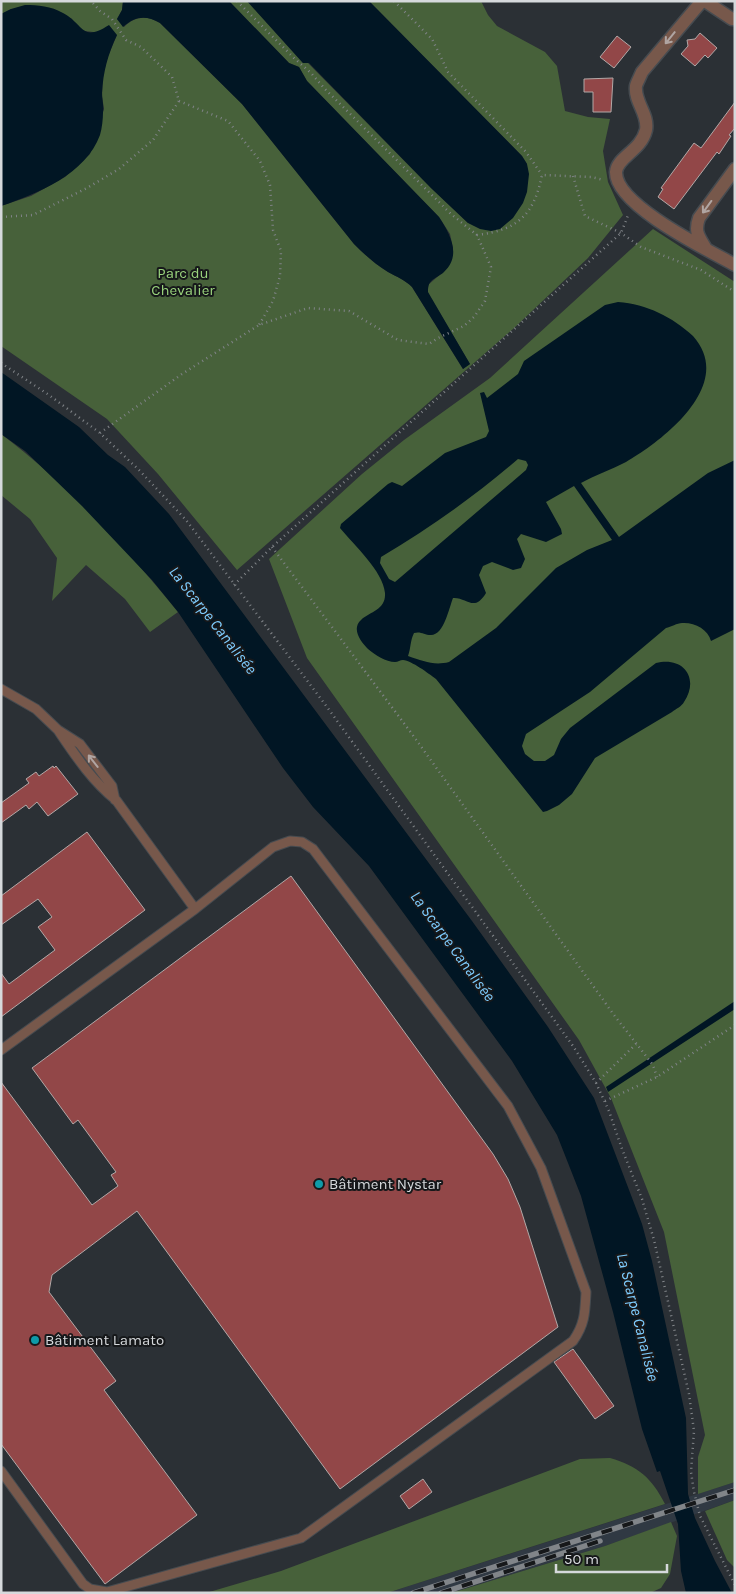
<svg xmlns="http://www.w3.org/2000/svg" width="736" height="1594" viewBox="0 0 736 1594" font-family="Karla,sans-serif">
<rect width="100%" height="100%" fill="#2b3035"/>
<path fill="#303943" d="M 735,1482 L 735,1500 L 605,1546 L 451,1593 L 387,1593 Z"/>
<path fill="#47613a" d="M 1,1 L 123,1 L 122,10 L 117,19 L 124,27 C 135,16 147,15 160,23 L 242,104 L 354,244 C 365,255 375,264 388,272 C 397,277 405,280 412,287 L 463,369 L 470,364 L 427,292 L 428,285 L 443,272 L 453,248 L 450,234 L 439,217 L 307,81 L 299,67 L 289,63 L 229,1 L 247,1 L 303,63 L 308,63 L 431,188 L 468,223 L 527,164 L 522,156 L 369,1 L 481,1 L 488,15 L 497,26 L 545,52 L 557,66 L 565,111 L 588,117 L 610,119 L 603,151 L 608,182 L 623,215 L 588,258 L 513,329 L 237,570 L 158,474 L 107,419 L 1,346 L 1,206 L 31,196 L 65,177 L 90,154 L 104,109 L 102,96 L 103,75 L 108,56 L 117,35 L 85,31 L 79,28 L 71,18 L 11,9 L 1,14 Z
M 653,229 L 735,282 L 735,1482 L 698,1494 L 698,1457 L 705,1435 L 664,1232 L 611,1098 L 579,1040 L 307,658 L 269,559 L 362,474 L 404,440 L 490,378 Z
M 1,434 C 68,484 125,547 178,612 L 150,632 L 125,599 L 86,565 L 52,601 L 57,558 L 30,519 L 1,495 Z
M 610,1458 C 638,1466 652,1478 665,1504 L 387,1593 L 206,1593 L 281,1571 L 580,1459 Z
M 735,1500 L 735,1568 L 727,1560 L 705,1511 Z
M 671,1522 L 677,1536 L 670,1574 L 661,1588 L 650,1593 L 451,1593 L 605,1546 Z"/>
<path fill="#011624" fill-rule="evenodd" d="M 123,1 L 229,1 L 289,63 L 299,67 L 307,81 L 439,217 C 450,234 462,255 444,272 C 435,280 428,278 428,292 L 470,364 L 463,369 L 412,287 C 405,280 397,277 388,272 C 375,264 365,255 354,244 L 242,104 L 160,23 C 146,15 135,16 123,27 L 117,19 L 122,10 Z
M 247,1 L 369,1 L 522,156 L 527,164 L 529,174 L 527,192 L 523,203 L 513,218 L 500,229 L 491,231 L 480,229 L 468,223 L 431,188 L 309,63 L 303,63 Z
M 25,5 C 38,5 51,6 63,13 C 84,24 81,43 109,25 L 117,35 C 108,54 103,72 102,93 C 102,100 104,106 103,112 C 103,119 102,128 100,135 C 86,174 37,194 1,206 L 1,14 L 11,9 Z
M 618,302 C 647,304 672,317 693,336 C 736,384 664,440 626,462 C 611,470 595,475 581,483 L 619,537 L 708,473 L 735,460 L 735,629 L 711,641 C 708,629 694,622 682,623 C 677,623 671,627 666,628 L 590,692 L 526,734 L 522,746 L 525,754 L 534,761 L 545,761 L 554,755 L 561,739 L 570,728 L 656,663 C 683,656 700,678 684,702 C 682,706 676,709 672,712 L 595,758 L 572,794 L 559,805 L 547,811 L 543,812 L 436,679 C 428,673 412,661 403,660 C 400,660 398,662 395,662 C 386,662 375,655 368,649 C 361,642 351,629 361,620 C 371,611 386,610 385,593 C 383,571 354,545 340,528 L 341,524 L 388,484 L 392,482 L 402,486 L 445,453 L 486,437 L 489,431 L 480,393 L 484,392 L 487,398 L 518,374 L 524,361 L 605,305 ZM 518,459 L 526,461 L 528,465 L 526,470 L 395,582 L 389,579 L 380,563 L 381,557 C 430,528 475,496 518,459 ZM 574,486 L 612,540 L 587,550 L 556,568 L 496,628 L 449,662 C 434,666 423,661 408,656 C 411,648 410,641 414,633 C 421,631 424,635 431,635 C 444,635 449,608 453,598 C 467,597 474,613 486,593 L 479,575 L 483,566 L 492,562 L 513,570 L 521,568 L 525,559 L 517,539 L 521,534 L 546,542 L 562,534 L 561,529 L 546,502 Z
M 1,372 L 79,427 L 108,455 L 125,467 L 169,514 L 472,921 L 548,1027 L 594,1098 L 642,1224 L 652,1261 L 686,1418 L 688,1494 L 695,1518 L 715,1561 L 732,1593 L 686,1593 L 681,1571 L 678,1524 L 660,1471 L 657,1472 L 642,1429 L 613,1312 L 581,1196 L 557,1135 L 512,1061 L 369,866 L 313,807 L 283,768 L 178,612 L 152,580 L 82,506 L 25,451 L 1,434 Z
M 735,1001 L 735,1009 L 608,1092 L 606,1087 Z"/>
<path fill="#924748" stroke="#b2a8a7" d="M 700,33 L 717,48 L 708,58 L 705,55 L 695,66 L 681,54 L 688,46 L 687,40 L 695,39 Z
M 617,36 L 631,47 L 614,68 L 600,57 Z
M 613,78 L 611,112 L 593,112 L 593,92 L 584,92 L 584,79 Z
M 735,102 L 735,128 L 729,135 L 731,136 L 719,154 L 717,152 L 674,209 L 658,197 L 663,189 L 661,188 L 694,143 L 701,148 Z
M 53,766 L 54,768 L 56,766 L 78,794 L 48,816 L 37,802 L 29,809 L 26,805 L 1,823 L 1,803 L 29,783 L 26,779 L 36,772 L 39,776 Z
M 87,832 L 145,910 L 1,1017 L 1,973 L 9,984 L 55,950 L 38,927 L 52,917 L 38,899 L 1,925 L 1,896 Z
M 291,876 L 493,1154 L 508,1179 L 520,1207 L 558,1327 L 340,1489 L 137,1211 L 52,1275 L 49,1292 L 116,1381 L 104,1390 L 197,1515 L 105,1584 L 1,1444 L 1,1082 L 92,1205 L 118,1186 L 111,1175 L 116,1172 L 78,1120 L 73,1124 L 32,1068 Z
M 573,1349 L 614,1406 L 595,1419 L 554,1362 Z
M 423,1479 L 432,1492 L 409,1509 L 400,1496 Z"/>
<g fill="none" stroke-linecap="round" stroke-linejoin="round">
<defs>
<path id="service" d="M 1,689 L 36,709 L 58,730 L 80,744 L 112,786 L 115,800
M 58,730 C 75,755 92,781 116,800 L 195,909
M 1,1050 L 195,909 L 273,847 L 290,841 L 302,842 L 313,849 L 508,1106 L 541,1168 L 586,1292 C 585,1312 585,1324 573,1341 L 301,1538 L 107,1592 L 90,1589 L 83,1584 L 1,1471"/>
<path id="minor" d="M 702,1 L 642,72 C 640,77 637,82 636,86 C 634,102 649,114 646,130 C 641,151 617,157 616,172 C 615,205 708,250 735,265
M 705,1 L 732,19 L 735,19
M 706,249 C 699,237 694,232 699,218 L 735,169"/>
</defs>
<use href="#service" stroke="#464b50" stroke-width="11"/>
<use href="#minor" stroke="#464b50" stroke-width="15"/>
<path stroke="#808488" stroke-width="2.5" stroke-dasharray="1 4" stroke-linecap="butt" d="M 237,1 L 294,58 L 311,73 L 325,89 L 451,214 L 477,235
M 394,1 L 432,39 L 448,72 L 526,152 L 542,175
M 179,101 L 228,121 L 260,161 L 270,185 L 273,230 L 281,251 L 280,276 L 273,301 L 259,325
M 573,176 L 585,216 L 621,233 L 641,247 L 701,270 L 735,292
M 1,217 L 33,215 L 87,188 L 119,169 L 153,140 L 179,101 L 172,77 L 141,47 L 126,40 L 112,19 L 100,11 L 91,1
M 1,363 L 49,395 L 100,433 L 139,470 L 186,520 L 327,707 L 573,1046 L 596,1083 L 609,1111 L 622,1149 L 642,1199 L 654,1240 L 689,1394 L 694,1431 L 691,1472 L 694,1492 L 700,1516 L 735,1585
M 100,433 L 182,374 L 259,325 L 308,308 L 349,311 L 398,340 L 429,344 L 438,338 L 464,326 L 474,317 L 485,301 L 491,267 L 477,235 C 518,230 534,215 542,175 L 591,177 L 604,180
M 272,547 L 412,734 L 614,1015 L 653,1065 L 657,1077
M 234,585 L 272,547 L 621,233 L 629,213
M 596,1083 L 636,1044
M 605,1101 L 657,1077 L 735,1025"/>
<use href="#service" stroke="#77584b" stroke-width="9"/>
<use href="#minor" stroke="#77584b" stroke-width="12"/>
<defs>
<path id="rail" d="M 413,1593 L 735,1490
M 441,1593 L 600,1541"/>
</defs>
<use href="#rail" stroke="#818589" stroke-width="5.5"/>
<use href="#rail" stroke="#16181a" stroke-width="4" stroke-dasharray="11" stroke-linecap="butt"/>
</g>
<defs><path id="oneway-shaft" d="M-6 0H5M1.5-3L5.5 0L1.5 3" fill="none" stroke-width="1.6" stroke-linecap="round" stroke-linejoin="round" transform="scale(1.25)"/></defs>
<g stroke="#b0a5a2">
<use href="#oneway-shaft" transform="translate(670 38) rotate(129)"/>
<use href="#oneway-shaft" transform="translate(707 207) rotate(126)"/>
<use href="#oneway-shaft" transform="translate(93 761) rotate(-128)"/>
</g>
<g fill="#0f9aa8" stroke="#16181a" stroke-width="2">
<circle cx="319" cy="1184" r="5"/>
<circle cx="35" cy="1340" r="5"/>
</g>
<g text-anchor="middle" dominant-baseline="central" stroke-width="4" stroke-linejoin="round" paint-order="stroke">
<g font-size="15" fill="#9ad47d" stroke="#16181a">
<text x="183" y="273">Parc du<tspan x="183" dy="17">Chevalier</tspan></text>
</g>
<g font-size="15" fill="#d6d9dc" stroke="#16181a" text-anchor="start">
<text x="329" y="1184">Bâtiment Nystar</text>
<text x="45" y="1340">Bâtiment Lamato</text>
</g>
<g font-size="16" font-style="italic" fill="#7eccfe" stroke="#16181a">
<text transform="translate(213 620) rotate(52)">La Scarpe Canalisée</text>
<text transform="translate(453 946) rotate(54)">La Scarpe Canalisée</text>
<text transform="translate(638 1317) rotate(76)">La Scarpe Canalisée</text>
</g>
</g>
<rect width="736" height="1594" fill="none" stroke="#d6d9dc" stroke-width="5"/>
<path d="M556 1564v8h111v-8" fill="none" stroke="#d6d9dc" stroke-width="2.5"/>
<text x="564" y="1564" font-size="15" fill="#d6d9dc" stroke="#16181a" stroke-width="4" paint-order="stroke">50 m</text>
</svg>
